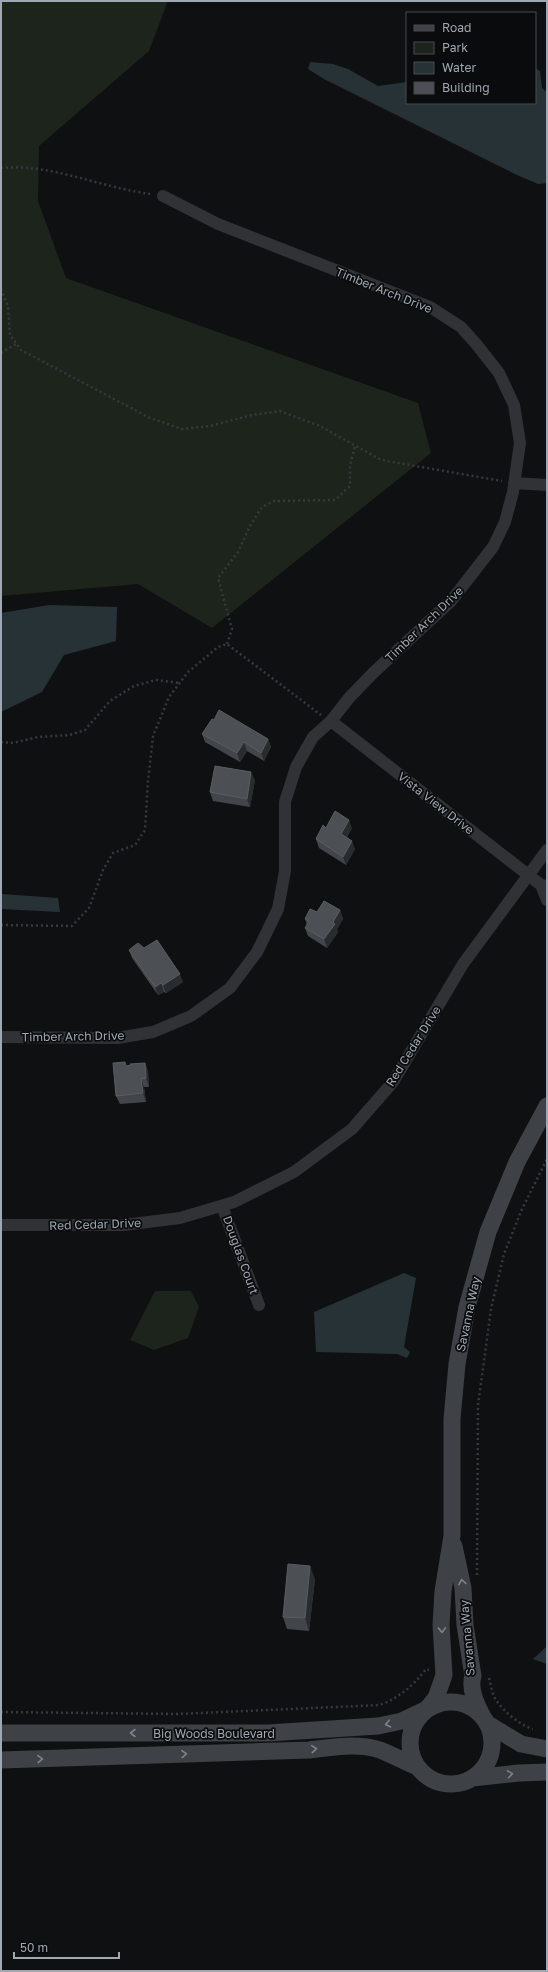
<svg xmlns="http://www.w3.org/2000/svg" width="548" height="1972" viewBox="0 0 548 1972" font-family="'Golos Text',sans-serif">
<rect width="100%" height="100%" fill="#0f1011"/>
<path fill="#1c241c" d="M 1,1 L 168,1 L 149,51 L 39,146 L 38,201 L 66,278 L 418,403 L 431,453 L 212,628 L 138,584 L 1,596 Z
M 155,1291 L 191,1291 L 199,1307 L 188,1338 L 154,1350 L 130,1340 Z"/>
<path fill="#273237" d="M 310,62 L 333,64 L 348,69 L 378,86 L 407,82 L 407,103 L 535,103 L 535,68 L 540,71 L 542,88 L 547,92 L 547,183 L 538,184 L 517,175 L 324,79 L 308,69 Z
M 49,605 L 117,607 L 116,641 L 64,655 L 42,692 L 1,712 L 1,613 Z
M 1,894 L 58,898 L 60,912 L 1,909 Z
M 404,1273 L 416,1278 L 404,1347 L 410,1352 L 407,1358 L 397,1354 L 316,1352 L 314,1312 Z
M 546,1647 L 547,1664 L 533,1659 Z"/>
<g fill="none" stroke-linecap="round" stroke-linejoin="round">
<path stroke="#36393d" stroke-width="2.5" stroke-dasharray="2 3" stroke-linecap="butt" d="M 1,168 C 50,163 102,188 151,194
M 1,289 L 8,306 L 10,335 L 21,350 L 150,418 L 182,429 L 210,426 L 252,415 L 280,411 L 320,426 L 381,460 L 502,481
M 1,353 L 16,344
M 227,644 L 232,629 L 218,578 L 238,552 L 250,526 L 262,507 L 274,501 L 335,500 L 350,486 L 350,465 L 355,446
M 1,742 L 13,743 L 38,737 L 70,735 L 85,730 L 110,701 L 134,686 L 156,680 L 180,683
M 1,925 L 72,926 L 89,908 L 103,870 L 113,853 L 135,845 L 145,830 L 148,781 L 153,736 L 169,697 L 188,672 L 218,647 L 227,644 L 321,715
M 477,1575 L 478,1405 L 491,1309 L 504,1254 L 522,1209 L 547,1159
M 489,1678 C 491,1685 492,1694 496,1700 C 504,1712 520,1725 533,1729
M 1,1712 L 178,1714 L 380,1705 C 400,1697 413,1686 426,1669 L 429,1670"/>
<path stroke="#303236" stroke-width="12" d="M 514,483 L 547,485
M 331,721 L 541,885 L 547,886
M 541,885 L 547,900
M 1,1037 L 117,1038 L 153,1032 L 191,1016 L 230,988 L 257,952 L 278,909 L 285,871 L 285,802 L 296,767 L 313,737 L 331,721 L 349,698 L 373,673 L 451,601 L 493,547 L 505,522 L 513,492 L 520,443 L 514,405 L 499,373 L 477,345 L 461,327 L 430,307 L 218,224 L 163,196
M 222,1206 L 259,1305
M 1,1225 L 124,1225 L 180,1218 L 234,1202 L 294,1172 L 352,1129 L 393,1082 L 463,964 L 547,850"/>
<path stroke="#3e4146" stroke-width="17" d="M 454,1546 L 463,1588 L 465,1625 L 473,1676 C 469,1688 476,1704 482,1715
M410 1743a41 41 0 1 1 82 0a41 41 0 1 1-82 0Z
M 427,1709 L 436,1698 L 444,1675 L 441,1625 L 443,1591 L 452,1536 L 452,1419 L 457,1364 L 467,1307 L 488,1232 L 517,1162 L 547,1106
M 488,1724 L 521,1744 L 547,1749
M 1,1733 L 268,1733 L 378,1726 L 402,1721 L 425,1710
M 1,1760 L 309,1750 C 332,1747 358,1743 380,1750 C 393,1755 405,1762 417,1767
M 472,1778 L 519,1773 L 547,1772"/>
</g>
<path fill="#424549" d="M 202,734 L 268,739 L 271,747 L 264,761 L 247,751 L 240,762 L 205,742 Z
M 255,780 L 250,807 L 213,801 L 210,792 Z
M 326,828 L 352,828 L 347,837 L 355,849 L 346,865 L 319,848 L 316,839 Z
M 340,910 L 343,919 L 337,929 L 338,932 L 327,948 L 308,936 L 305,928 L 307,925 L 305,919 L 317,912 Z
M 129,950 L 183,982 L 166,993 L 164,992 L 158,995 L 132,958 Z
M 145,1063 L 148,1071 L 149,1087 L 144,1087 L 146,1102 L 120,1104 L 116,1096 L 127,1066 Z
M 315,1579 L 309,1631 L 287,1629 L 283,1617 Z"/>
<path fill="#292c2e" d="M 268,739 L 271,747 L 264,761 L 261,753 Z
M 244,742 L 247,751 L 240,762 L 237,753 Z
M 251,772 L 255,780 L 250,807 L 247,799 Z
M 349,820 L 352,828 L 344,842 L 341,834 Z
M 352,841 L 355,849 L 346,865 L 343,857 Z
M 340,910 L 343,919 L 337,929 L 338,932 L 327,948 L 324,939 Z
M 180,974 L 183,982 L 166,993 L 163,985 Z
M 161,983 L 164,992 L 158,995 L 155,987 Z
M 145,1063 L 148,1071 L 149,1087 L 146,1078 Z
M 141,1079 L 144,1087 L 146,1102 L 143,1093 Z
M 310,1566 L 315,1579 L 309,1631 L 305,1618 Z"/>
<path fill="#4c5054" stroke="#595e63" d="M 219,710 L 268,739 L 261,753 L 244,742 L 237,753 L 202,734 L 212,719 L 214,720 Z
M 215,766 L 251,772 L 247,799 L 210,792 Z
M 335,811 L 349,820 L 341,834 L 352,841 L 343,857 L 316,839 L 323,825 L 326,828 Z
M 324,901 L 340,910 L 333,922 L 335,924 L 324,939 L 305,928 L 309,921 L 305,919 L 310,909 L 317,912 Z
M 157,940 L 180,974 L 163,985 L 161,983 L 155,987 L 129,950 L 138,943 L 144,948 Z
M 125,1062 L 126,1066 L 131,1065 L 130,1064 L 145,1063 L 146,1078 L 141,1079 L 143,1093 L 116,1096 L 113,1063 Z
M 288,1564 L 310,1566 L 305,1618 L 283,1617 Z"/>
<defs><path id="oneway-chevron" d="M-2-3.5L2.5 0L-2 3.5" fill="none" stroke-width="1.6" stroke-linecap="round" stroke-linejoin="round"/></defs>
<g stroke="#7d848d">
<use href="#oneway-chevron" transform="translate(462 1582) rotate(-101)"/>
<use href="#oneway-chevron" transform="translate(442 1630) rotate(88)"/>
<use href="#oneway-chevron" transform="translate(388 1724) rotate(168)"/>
<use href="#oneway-chevron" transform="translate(133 1733) rotate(-180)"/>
<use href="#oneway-chevron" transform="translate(314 1749) rotate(-5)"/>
<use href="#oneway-chevron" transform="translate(184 1754) rotate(-2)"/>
<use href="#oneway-chevron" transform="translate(40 1759) rotate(-2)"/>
<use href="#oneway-chevron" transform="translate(510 1774) rotate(-9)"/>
</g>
<g text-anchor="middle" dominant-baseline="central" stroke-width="3.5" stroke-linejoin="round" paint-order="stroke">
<g font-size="12" fill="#9fa8b3" stroke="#0a0b0c">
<text transform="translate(384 290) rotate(22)">Timber Arch Drive</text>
<text transform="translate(424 624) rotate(-44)">Timber Arch Drive</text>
<text transform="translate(436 803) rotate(38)">Vista View Drive</text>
<text transform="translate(73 1036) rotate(-1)">Timber Arch Drive</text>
<text transform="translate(413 1046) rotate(-58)">Red Cedar Drive</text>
<text transform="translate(95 1224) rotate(-2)">Red Cedar Drive</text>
<text transform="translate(241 1255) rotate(70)">Douglas Court</text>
<text transform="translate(468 1314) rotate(-78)">Savanna Way</text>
<text transform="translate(467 1638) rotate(-95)">Savanna Way</text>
<text x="214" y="1733">Big Woods Boulevard</text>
</g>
</g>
<rect width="548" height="1972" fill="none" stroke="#9fa8b3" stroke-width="4"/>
<rect x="406" y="12" width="130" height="92" fill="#0a0b0c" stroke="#464a4f"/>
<rect x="414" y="25" width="20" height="6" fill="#3e4146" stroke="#464a4f"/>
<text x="442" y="32" font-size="12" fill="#9fa8b3">Road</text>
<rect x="414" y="42" width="20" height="12" fill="#1c241c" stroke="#464a4f"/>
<text x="442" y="52" font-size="12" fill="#9fa8b3">Park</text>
<rect x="414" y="62" width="20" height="12" fill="#273237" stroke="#464a4f"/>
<text x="442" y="72" font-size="12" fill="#9fa8b3">Water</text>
<rect x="414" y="82" width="20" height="12" fill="#4c5054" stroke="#464a4f"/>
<text x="442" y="92" font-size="12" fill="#9fa8b3">Building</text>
<path d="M14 1952v6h105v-6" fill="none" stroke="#9fa8b3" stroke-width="2"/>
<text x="20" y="1952" font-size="12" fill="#9fa8b3" stroke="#0a0b0c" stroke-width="3" paint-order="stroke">50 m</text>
</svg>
